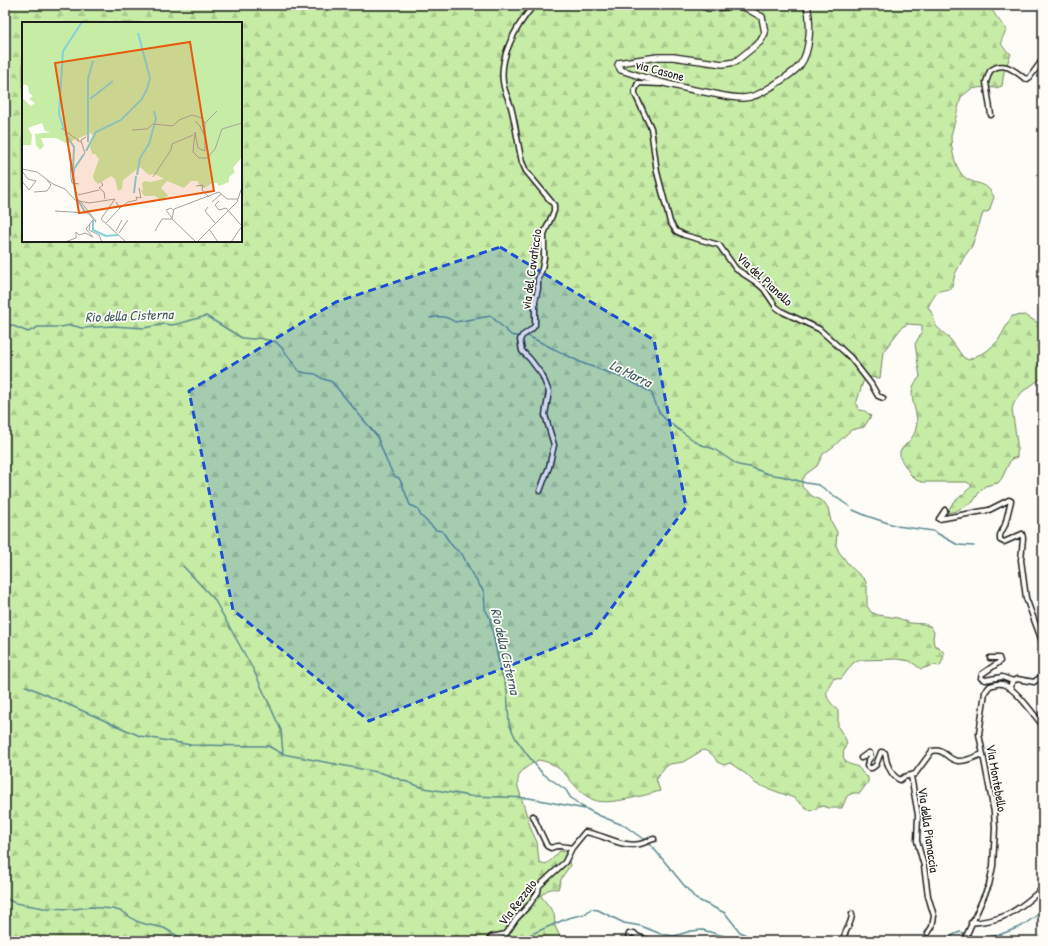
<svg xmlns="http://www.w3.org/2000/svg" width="1048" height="946" viewBox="0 0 1048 946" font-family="'Patrick Hand',sans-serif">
<defs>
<pattern id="forest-firs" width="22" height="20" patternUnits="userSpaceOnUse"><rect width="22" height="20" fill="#c7eca6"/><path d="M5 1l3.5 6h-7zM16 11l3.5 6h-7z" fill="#aaca8e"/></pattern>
</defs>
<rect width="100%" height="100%" fill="#fdfcf7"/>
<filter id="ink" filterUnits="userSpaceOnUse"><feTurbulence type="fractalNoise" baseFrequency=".025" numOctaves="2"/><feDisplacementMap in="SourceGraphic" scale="8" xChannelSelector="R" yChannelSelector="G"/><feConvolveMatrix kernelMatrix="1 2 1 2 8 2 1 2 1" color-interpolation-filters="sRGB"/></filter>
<g filter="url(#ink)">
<path fill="url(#forest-firs)" stroke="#728461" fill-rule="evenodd" d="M 5,5 L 991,5 C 992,14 1002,23 1007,30 C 999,42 999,45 1011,54 L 1004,72 L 1002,86 L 996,88 L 984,87 L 971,89 L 961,97 L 951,136 C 951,148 955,172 967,179 C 980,186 986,181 994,197 L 989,211 L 983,213 L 972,246 L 964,257 L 955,274 L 952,287 C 947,291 945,289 940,291 C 934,294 931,302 928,307 L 932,313 L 936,326 L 951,340 L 963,357 L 968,360 L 987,351 L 998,341 L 1012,316 L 1025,315 L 1043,326 L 1043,377 L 1022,392 L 1014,403 L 1012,409 L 1017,443 L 1017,457 L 1011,459 L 1002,478 L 998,483 L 985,486 L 980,491 L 973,502 L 956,511 L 947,513 L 952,504 L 972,486 L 967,482 L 922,482 L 916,480 L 911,475 L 900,458 L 900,451 C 906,443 914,439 916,428 C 921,411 902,393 920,377 L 915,344 L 922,332 L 922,325 L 908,324 L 902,327 L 883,352 L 880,378 L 867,377 L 863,382 L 856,404 L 859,410 L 865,411 L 871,416 L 864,427 L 851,430 L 834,446 L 823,454 L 817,466 L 806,474 L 802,480 L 802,487 L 812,496 L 824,502 L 828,508 L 831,521 L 837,532 L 836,545 L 839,552 L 850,566 L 865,580 L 867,586 L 867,606 L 871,612 L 878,615 L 898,618 L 910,623 L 924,624 L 930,626 L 934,632 L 933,638 L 934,645 L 940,648 L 944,653 L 943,659 L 940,666 L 934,665 L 921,669 L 910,661 L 897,659 L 859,660 L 853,663 L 841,679 L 834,678 C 822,695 826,697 838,711 L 838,727 L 845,738 L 847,743 C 844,749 841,756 846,762 C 849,765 855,765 858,767 C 862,771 861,773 868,777 L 868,782 L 860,793 L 853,793 L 847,796 L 842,808 L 829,808 L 823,806 L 810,811 L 794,798 L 756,784 L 746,774 L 730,763 L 724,765 L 717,762 C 714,755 710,752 703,750 L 683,762 L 670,764 L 664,768 L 656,779 L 660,791 C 646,795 606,806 594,800 C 571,791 568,764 538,760 C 526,768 516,771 518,787 L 531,829 L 537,842 L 539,862 L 545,864 C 552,861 554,856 560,851 L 567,852 L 570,866 L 562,877 L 558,889 C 550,888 546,890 541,896 L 554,913 L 555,926 L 562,941 L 5,941 ZM 23,23 L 241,23 L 241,241 L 23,241 Z"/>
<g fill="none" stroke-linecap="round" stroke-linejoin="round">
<path stroke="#59898e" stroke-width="1.5" d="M 430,318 C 441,316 446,316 455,322 L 491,316 L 511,335 L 515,336 L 528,336 L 582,363 L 626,379 L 651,392 L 659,412 L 664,418 L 675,427 L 699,444 L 714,449 L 738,465 L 750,467 L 768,474 L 781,476 L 806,483 L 819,485 L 850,507
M 5,326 L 11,325 L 28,332 L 38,327 L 61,327 L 71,325 L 82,328 L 113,326 L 144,328 L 164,324 L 172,325 L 181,323 L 206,316 L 242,338 L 253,339 L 259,338 L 276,342 L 282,348 L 299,371 L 306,373 L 316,374 L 321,378 L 332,382 L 377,436 L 387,462 L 394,476 L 399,478 L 402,484 L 410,505 L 417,508 L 421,516 L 436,530 L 442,531 L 453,547 L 462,554 L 472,574 L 484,592 L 485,609 L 490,618 L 499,664 L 507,690 L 509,724 L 516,739 L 526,753 L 542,773 L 566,790 L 570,797 L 581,806 L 598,815 L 625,826 L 650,844 L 683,884 L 696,899 L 725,913 L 740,932 L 750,937 L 764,941
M 853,510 L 867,516 L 897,526 L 933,531 L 958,545 L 974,546
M 183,566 L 214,599 L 254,671 L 281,730 L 283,754
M 26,686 L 140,736 L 191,745 L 268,746 L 283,754 L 382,773 L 424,788 L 470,796 L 529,798 L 585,809
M 5,898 L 15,903 L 44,908 L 74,909 L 90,907 L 113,909 L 123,912 L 136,921 L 145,924 L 164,928 L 186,941
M 516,941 L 568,918 L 585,914 L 591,909 L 598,910 L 624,923 L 641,926 L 661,934 L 674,936 L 691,931 L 703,930 L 734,939 L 749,937
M 858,941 L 880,938 L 888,941
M 947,941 L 953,935 L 960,932 L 972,936 L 987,937 L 999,935 L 1022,926 L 1043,911"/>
<defs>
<path id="street" d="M 534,5 C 516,26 497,59 504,87 C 506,95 510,102 512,111 C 516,128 518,145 522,162 L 526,171 L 554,205 L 554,211 L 544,234 L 544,258 L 542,269 L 538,279 L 538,289 L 535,301 L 535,325 L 532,329 L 522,336 L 520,340 L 522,351 L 530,359 L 542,375 L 549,392 L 545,415 L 554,445 L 549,467 L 540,491
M 698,5 L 708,8
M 661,84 L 638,83 L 635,90 L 635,94 L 651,128 L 657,172 L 670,222 L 676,231 L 684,235 L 719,245 L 736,269 L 756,282 L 764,289 L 776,307 L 783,312 L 819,329 L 839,347 L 850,357 L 871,384 L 878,396 L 883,398
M 991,115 L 986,82 L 990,71 C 1003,60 1014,70 1024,78 L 1027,79 L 1030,77 L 1043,59
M 945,510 L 939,519 L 989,510 L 1009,500 L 1011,501 L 1005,525 L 1000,535 L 1000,540 L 1004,542 L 1022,534 L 1023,538 L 1021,560 L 1026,598 L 1043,644
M 990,658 L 999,658 L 1000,661 L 998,663 L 982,674 L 981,678 L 985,680 L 1002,677 L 1013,681 L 1009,688
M 1013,681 L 1017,679 L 1034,682 L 1043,675
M 861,758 L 868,753 L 870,753 L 871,757 L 868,761 L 867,766 L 869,768 L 872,768 L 876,765 L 881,752 L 885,753 C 886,763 891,776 900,780 L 904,777 L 915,774 L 932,751 C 945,748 947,760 958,761 C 966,762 976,756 983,754
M 911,776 L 918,815 L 917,841 L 924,866 L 928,896 L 934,916 L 932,927 L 928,933
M 533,816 L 547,846 L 551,848 C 558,844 564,847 572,848 L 585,832 C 603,834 621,848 640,844 C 645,843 649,840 654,839
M 971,923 C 980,922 990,921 999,918 C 1014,914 1032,898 1043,888
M 628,938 L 629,934 L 634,933 L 637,936 L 650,941
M 488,941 L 491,937 L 506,934 L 516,919 L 529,905 L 538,892 L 539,886 L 565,862 L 572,848
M 843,941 C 844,931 852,924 852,914
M 964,941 L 989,885 L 993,866 L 995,828 L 994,812 L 979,734 L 985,692 L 990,686 C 994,685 998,683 1002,684 C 1016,688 1034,715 1043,726"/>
<path id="secondary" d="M 708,8 L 740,6 L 746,8 L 762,17 L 765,33 L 760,42 L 735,62 L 723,64 L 673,57 L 658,57 L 624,62 L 619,63 L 618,65 L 621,70 C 650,80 680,88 710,93 C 720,95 732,98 743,98 C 755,98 764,91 774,85 C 783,79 794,73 800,65 C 811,51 811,21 807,5"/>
</defs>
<use href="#street" stroke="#1c1c1c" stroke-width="7"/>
<use href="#secondary" stroke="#1c1c1c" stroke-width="8"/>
<use href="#street" stroke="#fdfcf7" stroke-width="4"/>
<use href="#secondary" stroke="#fdfcf7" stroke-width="5.5"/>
</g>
</g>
<path fill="#1d4ed8" fill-opacity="0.2" stroke="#1d4ed8" stroke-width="3" stroke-dasharray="8 5" stroke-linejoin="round" d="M 500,247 L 654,340 L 686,507 L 593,633 L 369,721 L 233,610 L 189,391 L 336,302 Z"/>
<g text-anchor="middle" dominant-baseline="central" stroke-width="3.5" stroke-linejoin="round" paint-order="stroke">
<g font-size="13" fill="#1c1c1c" stroke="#fdfcf7">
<text transform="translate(660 70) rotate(15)">via Casone</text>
<text transform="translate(531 269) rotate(-82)">via del Cavaticcio</text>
<text transform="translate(765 279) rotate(43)">Via del Pianello</text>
<text transform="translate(997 778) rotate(80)">Via Montebello</text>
<text transform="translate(929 830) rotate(82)">Via della Pianaccia</text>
<text transform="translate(517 902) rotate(-53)">Via Rezzaio</text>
</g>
<g font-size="14" font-style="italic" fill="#3f5b5e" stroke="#fdfcf7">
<text transform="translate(129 315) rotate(-2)">Rio della Cisterna</text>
<text transform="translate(631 373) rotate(26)">La Marra</text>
<text transform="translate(506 651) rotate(77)">Rio della Cisterna</text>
</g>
</g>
<g transform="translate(22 22)">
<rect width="220" height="220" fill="#fdfcf7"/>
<path d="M 0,0 L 220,0 L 220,135 L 211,146 L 213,150 L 207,155 L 207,160 L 197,164 L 195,161 L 190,161 L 183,166 L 178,165 L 176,159 L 169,159 L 162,166 L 145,159 L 139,166 L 146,173 L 140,179 L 133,174 L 122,174 L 118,167 L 121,169 L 120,161 L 123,159 L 128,160 L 142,157 L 133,152 L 127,153 L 118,145 L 101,158 L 100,167 L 96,169 L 93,157 L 89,154 L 76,162 L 72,158 L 71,154 L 77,137 L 73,132 L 70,132 L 68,125 L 72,115 L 69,111 L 57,116 L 57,121 L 53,117 L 46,122 L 34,116 L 19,116 L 22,124 L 18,128 L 14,123 L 13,112 L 29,110 L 23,109 L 20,101 L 6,106 L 10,113 L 9,123 L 0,123 L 0,76 L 9,84 L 13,81 L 7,77 L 11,74 L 7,71 L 6,64 L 2,62 L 0,66 Z" fill="#c7eca6"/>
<path fill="none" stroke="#81d1da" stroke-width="2" d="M 68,77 L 91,59M 42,107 L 37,92 L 41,29 L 60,0M 43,111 L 52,125 L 51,147M 66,120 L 66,57 L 71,39M 64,129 L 74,110 L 99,98 L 120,77 L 125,67 L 128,56 L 116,11M 62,132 L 52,147 L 51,157 L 54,175 L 63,190M 115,153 L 118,136 L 127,122 L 134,97 L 132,89M 112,171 L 114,154M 71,198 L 71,208 L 84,214 L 96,213"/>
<path fill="none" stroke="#a3a29f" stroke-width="1" d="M 173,99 L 178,104 L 182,113M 39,106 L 60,121M 110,108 L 125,107 L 131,102 L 151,104 L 157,98 L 170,93 L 180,96 L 183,101M 173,110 L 171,130 L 177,136 L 185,136 L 193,127 L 200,107 L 220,101M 173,110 L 176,126 L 183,129 L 183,101 L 195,89M 48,131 L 49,156 L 50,161 L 57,162M 63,132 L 59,118 L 64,115M 0,147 L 15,150 L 31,162 L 43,167 L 53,178 L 67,181 L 93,177 L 79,197 L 104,220M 0,149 L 6,157 L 14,159 L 7,168 L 0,159M 131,155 L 149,128 L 150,122 L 171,113M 79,160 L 81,163 L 77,166 L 82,170 L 83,177M 174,164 L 181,163 L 180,168 L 187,175M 12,170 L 25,169 L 29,163 L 25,158M 56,173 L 77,168M 58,179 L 74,199M 197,179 L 193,183 L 197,188 L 204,186 L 220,204M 190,180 L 199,172M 186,185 L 183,189 L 193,201M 98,186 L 106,180 L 115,178 L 114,175 L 119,176 L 117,166M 33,189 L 66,191 L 74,200M 150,196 L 144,188 L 149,186 L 151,188M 84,201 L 98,186 L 94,180M 68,203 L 67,208 L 77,213 L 80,220M 187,207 L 196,220M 94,209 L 100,198M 133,209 L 140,197 L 150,197M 97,211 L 106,198M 43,220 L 54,216 L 54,210 L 57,213 L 63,211 L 71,215 L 64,207 L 71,198M 174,220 L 150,197 L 152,187 L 197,170 L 205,177 L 216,177M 175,220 L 215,180 L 220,165M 209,220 L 220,204"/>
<path fill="#e8590c" fill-opacity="0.15" stroke="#e8590c" stroke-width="2" d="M 168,20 L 192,169 L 57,191 L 33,41 Z"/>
<rect width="220" height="220" fill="none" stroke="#1c1c1c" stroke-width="2"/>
</g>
<rect width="1048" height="946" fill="none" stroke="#fdfcf7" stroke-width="20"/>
<rect x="10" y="10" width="1028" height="926" fill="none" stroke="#1c1c1c" stroke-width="1.5" filter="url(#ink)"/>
</svg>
